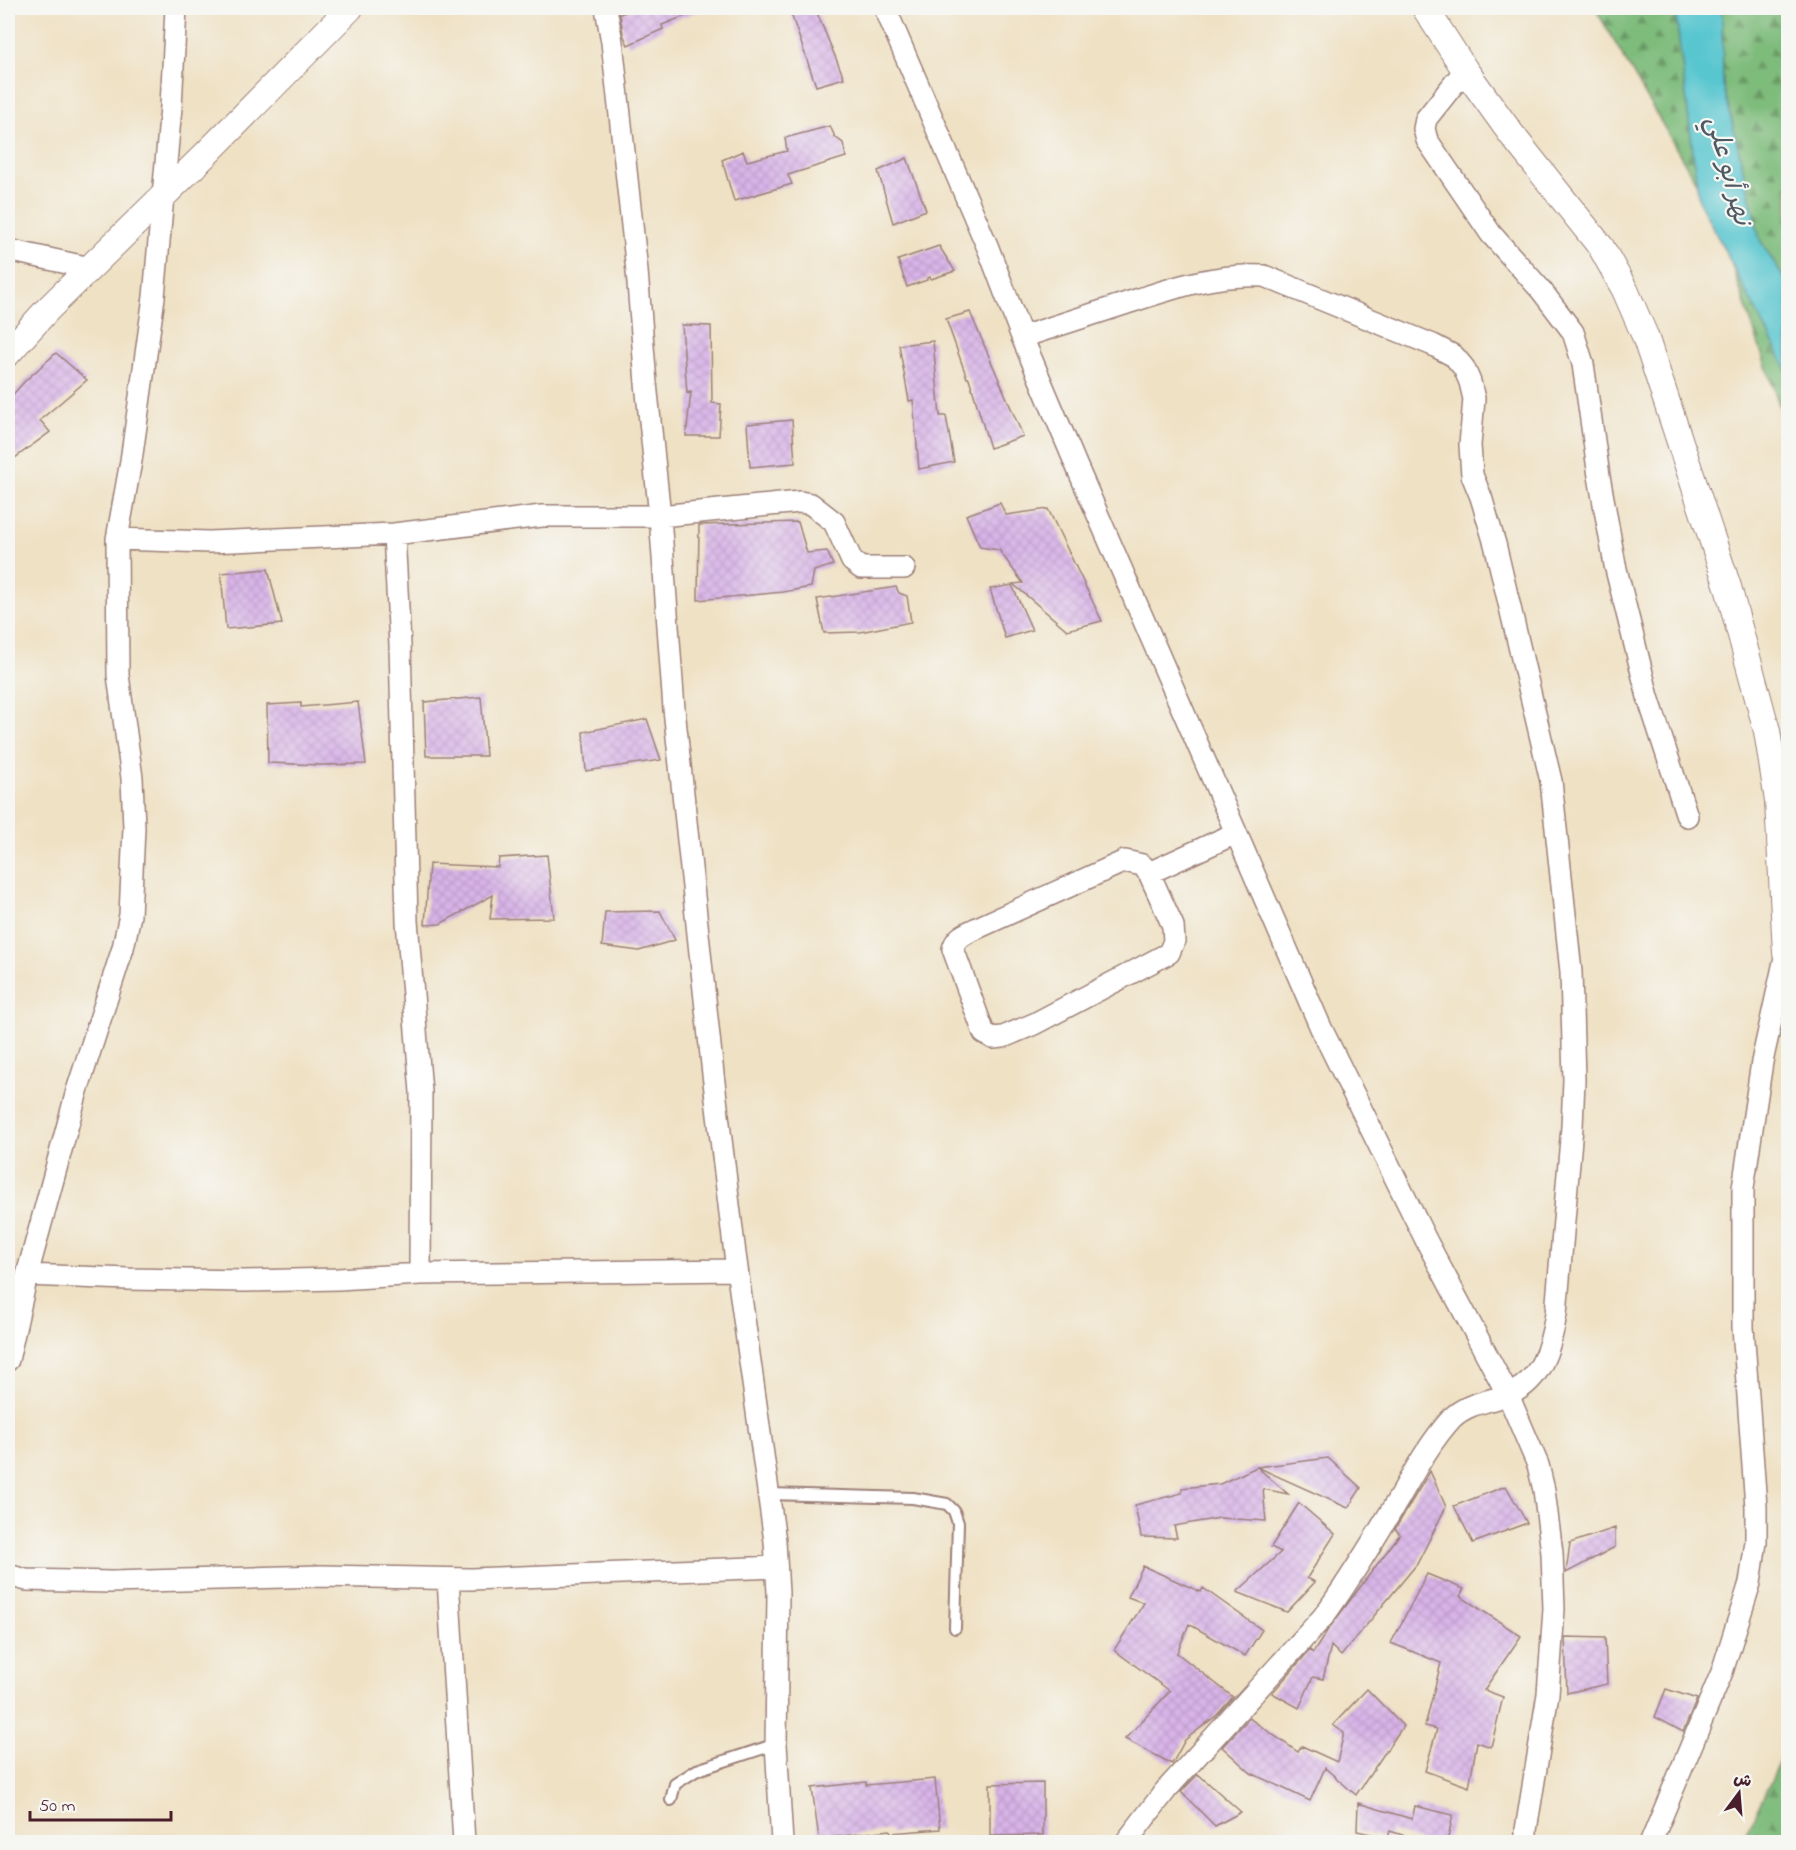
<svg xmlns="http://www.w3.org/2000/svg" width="1796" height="1850" viewBox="0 0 1796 1850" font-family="'Indie Flower','Playpen Sans Arabic',sans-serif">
<defs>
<pattern id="forest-firs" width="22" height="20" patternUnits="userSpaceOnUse" patternTransform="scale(1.5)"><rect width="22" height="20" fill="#7ebc7b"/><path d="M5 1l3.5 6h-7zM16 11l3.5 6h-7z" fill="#699865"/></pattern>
<pattern id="building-cross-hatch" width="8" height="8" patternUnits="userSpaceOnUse" patternTransform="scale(1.5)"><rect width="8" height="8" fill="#d8b4e8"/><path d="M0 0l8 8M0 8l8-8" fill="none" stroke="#bb9ac7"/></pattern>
</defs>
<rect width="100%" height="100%" fill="#f6f6f2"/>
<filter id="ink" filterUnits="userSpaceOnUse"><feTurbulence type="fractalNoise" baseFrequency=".0167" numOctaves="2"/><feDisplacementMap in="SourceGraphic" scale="12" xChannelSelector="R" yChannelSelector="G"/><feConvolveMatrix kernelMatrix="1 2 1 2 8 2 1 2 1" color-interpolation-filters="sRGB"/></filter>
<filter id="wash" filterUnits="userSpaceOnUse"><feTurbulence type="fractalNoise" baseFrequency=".008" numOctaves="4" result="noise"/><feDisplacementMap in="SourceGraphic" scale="24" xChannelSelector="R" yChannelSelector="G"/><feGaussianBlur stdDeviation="1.35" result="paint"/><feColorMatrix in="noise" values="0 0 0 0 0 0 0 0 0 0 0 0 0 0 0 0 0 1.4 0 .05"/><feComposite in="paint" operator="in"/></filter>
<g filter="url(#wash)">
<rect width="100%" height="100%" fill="#efe1c4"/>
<path fill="url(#forest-firs)" stroke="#646e53" stroke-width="1.5" d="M 1595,8 L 1788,8 L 1788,431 L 1715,215 Z
M 1788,1745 L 1788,1842 L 1742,1842 Z"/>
<path fill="#59c6cf" stroke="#52727d" stroke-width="1.5" d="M 1675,8 L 1722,8 L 1723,84 L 1760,240 L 1788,285 L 1788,372 L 1699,201 Z"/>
<g id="blocks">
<path fill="url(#building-cross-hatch)" d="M 637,8 L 703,8 L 703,9 L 662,25 L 663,29 L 628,45 L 623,34 L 620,14 Z
M 789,8 L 815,8 L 844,78 L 816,86 Z
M 830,126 L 835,137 L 843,143 L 846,157 L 788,175 L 792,184 L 734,201 L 722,160 L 743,151 L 747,161 L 787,151 L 785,138 Z
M 907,158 L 926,210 L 893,223 L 878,171 Z
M 939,246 L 955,271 L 931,279 L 930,277 L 927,278 L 927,280 L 907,287 L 898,260 Z
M 970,312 L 1023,436 L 990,448 L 969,378 L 967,378 L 946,319 Z
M 682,325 L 711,326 L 712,403 L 721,404 L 719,436 L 686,436 L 691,392 L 687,393 Z
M 933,341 L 940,416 L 946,416 L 954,462 L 919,469 L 913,400 L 909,401 L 899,345 Z
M 56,353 L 87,380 L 40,420 L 50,432 L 8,463 L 8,400 L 25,381 Z
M 792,420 L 795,463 L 750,467 L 747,424 Z
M 1000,503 L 1006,515 L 1048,509 L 1102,621 L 1067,630 L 1013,584 L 1023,583 L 999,550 L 980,547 L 966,515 Z
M 798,522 L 807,553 L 827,551 L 833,565 L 814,571 L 811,587 L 783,592 L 698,600 L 699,525 Z
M 268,569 L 282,624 L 226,629 L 221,573 Z
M 1012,585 L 1032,630 L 1005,638 L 990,589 Z
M 896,587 L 899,593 L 907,596 L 911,622 L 860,632 L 824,633 L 817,599 Z
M 481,697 L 486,756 L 426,756 L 424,702 Z
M 358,702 L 366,764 L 321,765 L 268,763 L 267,705 L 301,703 L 301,707 Z
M 647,719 L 661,760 L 586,771 L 583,732 Z
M 547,855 L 554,918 L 490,919 L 493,895 L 440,924 L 425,925 L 429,864 L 498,867 L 499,858 Z
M 660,911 L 675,940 L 639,951 L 602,946 L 605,912 Z
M 1328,1458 L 1361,1488 L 1348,1508 L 1257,1467 Z
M 1257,1467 L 1288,1494 L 1263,1489 L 1266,1521 L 1220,1518 L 1174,1526 L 1177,1538 L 1141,1537 L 1135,1505 L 1182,1493 L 1182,1488 L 1220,1484 Z
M 1430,1471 L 1446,1507 L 1417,1564 L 1341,1656 L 1331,1646 L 1323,1679 L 1313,1677 L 1299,1708 L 1272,1693 L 1310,1650 L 1313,1653 L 1327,1631 L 1400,1534 L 1395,1529 Z
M 1506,1486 L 1527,1523 L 1473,1543 L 1454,1506 Z
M 1299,1503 L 1335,1534 L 1307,1578 L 1315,1582 L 1287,1612 L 1237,1592 L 1281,1552 L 1271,1547 Z
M 1615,1528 L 1615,1547 L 1566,1573 L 1570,1543 Z
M 1143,1566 L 1201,1592 L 1203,1588 L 1262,1630 L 1245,1656 L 1189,1624 L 1177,1653 L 1233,1697 L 1217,1715 L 1185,1740 L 1172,1764 L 1125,1739 L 1170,1691 L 1114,1650 L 1144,1603 L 1128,1597 Z
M 1427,1574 L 1464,1589 L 1460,1596 L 1521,1636 L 1484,1690 L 1503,1697 L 1491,1747 L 1477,1742 L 1469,1787 L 1425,1771 L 1437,1729 L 1425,1726 L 1441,1663 L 1391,1643 Z
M 1565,1637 L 1605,1638 L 1607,1684 L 1567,1693 Z
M 1367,1689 L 1403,1726 L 1356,1795 L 1325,1768 L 1310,1801 L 1251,1773 L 1222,1747 L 1249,1718 L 1298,1752 L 1302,1746 L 1337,1762 L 1344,1733 L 1333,1725 Z
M 1666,1689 L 1697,1699 L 1683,1732 L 1655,1717 Z
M 1198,1774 L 1241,1812 L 1215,1826 L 1181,1792 Z
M 935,1779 L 940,1829 L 891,1833 L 890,1830 L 819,1839 L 812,1788 L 866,1782 L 866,1785 Z
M 1043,1783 L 1043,1835 L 990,1836 L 990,1784 Z
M 1358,1803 L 1412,1819 L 1415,1806 L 1453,1815 L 1447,1842 L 1424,1842 L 1390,1831 L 1388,1838 L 1357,1831 Z"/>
</g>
</g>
<g filter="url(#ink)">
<use href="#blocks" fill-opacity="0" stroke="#9c8078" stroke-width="1.5"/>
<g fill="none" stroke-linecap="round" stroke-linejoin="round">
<defs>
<path id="service" d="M 769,1494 L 913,1498 L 947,1504 L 954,1511 L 958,1523 L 955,1628
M 671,1800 L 675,1784 L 697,1770 L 776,1744"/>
<path id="minor" d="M 606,8 L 612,42 L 637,271 L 646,383 L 660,516 L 674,709 L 713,1074 L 735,1254 L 775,1541 L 778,1593 L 776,1744 L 782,1842
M 885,8 L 988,248 L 1022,337 L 1077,467 L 1321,1028 L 1427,1242 L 1508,1395 L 1538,1465 L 1544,1490 L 1552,1553 L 1554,1609 L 1548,1694 L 1526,1830 L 1526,1842
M 1465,70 L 1426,119 L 1424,129 L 1427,140 L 1491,234 L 1541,290 L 1573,332 L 1583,364 L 1599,476 L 1615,565 L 1648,697 L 1687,816
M 8,250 L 90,268
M 1022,337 C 1056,326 1090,315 1124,304 C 1170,289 1215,273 1264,276 L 1433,345 L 1454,356 L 1464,368 L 1470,382 L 1474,399 L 1470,445 L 1472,475 L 1481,497 L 1495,544 L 1551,781 L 1571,972 L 1574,1080 L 1572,1127 L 1556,1314 C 1551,1346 1541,1384 1506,1395 C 1488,1402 1467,1403 1452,1418 C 1431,1441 1415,1470 1399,1498 C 1375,1538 1351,1579 1323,1617 L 1166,1790 L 1126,1842
M 394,534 L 400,645 L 407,921 L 421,1092 L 420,1274
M 117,539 L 209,542 L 394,534 L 542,516 L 660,516 L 800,502 L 811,504 L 834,522 L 852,561 L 861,568 L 904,568
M 1125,861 L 1142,865 L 1149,873 L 1173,926 L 1174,941 L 1169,953 L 1034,1024 L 1003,1037 L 993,1038 L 984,1033 L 953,949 C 956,937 965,934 975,929 Z
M 1149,873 L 1236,833
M 27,1275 L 128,1279 L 245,1281 L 338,1279 L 420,1274 L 737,1270
M 8,1360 L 27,1275 L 77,1091 L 123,948 L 130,915 L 134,828 L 132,778 L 118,675 L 117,539 L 131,461 L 154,297 L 171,107 L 176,8
M 8,1575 L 26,1580 L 111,1582 L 321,1576 L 471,1579 L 776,1567
M 448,1579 L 464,1842
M 1651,1842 L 1722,1672 L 1750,1583 L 1756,1542 L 1756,1507 L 1743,1327 L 1743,1188 L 1762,1062 L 1786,953"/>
<path id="tertiary" d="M 1425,8 L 1465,70 L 1512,135 L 1601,247 L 1625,290 L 1645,336 L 1728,587 L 1767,731 L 1778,801 L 1786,953 L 1788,953
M 8,353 L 47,310 L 205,155 L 350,8"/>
</defs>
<use href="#service" stroke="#9c8078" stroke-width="14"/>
<use href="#minor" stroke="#9c8078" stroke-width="24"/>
<use href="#tertiary" stroke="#9c8078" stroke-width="28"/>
<use href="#service" stroke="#fff" stroke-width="10"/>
<use href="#minor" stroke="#fff" stroke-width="21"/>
<use href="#tertiary" stroke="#fff" stroke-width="26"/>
</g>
</g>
<g text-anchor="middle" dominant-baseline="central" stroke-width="4.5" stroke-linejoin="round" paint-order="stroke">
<g font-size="26" font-style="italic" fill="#4f5964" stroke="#f6f6f2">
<text transform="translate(1727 171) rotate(75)">نهر أبو علي</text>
</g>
</g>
<rect width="1796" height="1850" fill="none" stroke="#f6f6f2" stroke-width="30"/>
<g transform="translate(1739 1793) rotate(16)" stroke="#f6f6f2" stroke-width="4.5" paint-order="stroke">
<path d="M0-4.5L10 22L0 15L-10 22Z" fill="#4a1f2b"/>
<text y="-9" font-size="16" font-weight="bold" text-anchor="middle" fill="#4a1f2b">ش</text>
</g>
<path d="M30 1811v9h141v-9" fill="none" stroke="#4a1f2b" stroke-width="3"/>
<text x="39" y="1811" font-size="18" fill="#4a1f2b" stroke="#f6f6f2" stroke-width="4.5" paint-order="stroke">50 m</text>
</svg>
